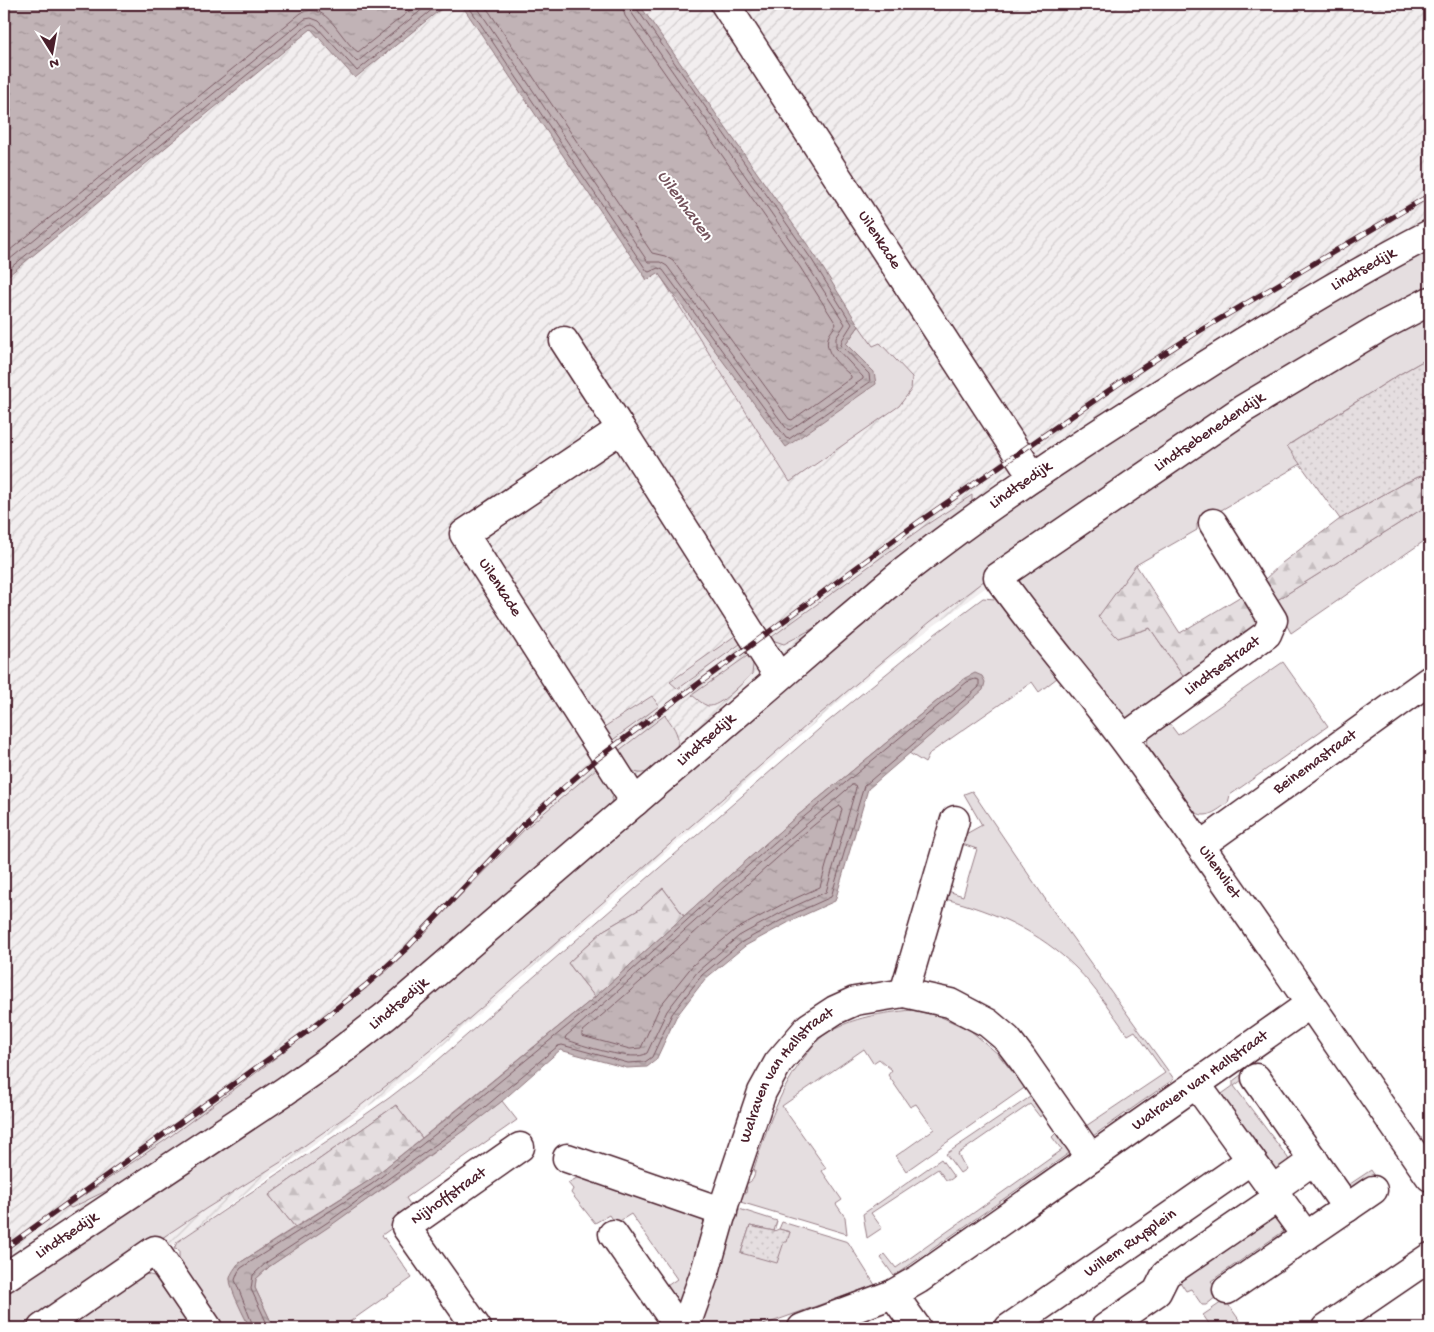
<svg xmlns="http://www.w3.org/2000/svg" width="1434" height="1332" viewBox="0 0 1434 1332" font-family="'Gochi Hand',sans-serif">
<defs>
<pattern id="industrial-furrows" width="10" height="10" patternUnits="userSpaceOnUse" patternTransform="scale(1.25)"><rect width="10" height="10" fill="#f2eeef"/><path d="M-1 1l2-2M0 10L10 0M9 11l2-2" fill="none" stroke="#d1cccd"/></pattern>
<pattern id="forest-firs" width="22" height="20" patternUnits="userSpaceOnUse" patternTransform="scale(1.25)"><rect width="22" height="20" fill="#e5dee0"/><path d="M5 1l3.5 6h-7zM16 11l3.5 6h-7z" fill="#c6bec0"/></pattern>
<pattern id="park-dots" width="8" height="8" patternUnits="userSpaceOnUse" patternTransform="scale(1.25)"><rect width="8" height="8" fill="#e5dee0"/><path d="M2 2h.1M6 6h.1" fill="none" stroke="#c6bec0" stroke-width="1.8" stroke-linecap="round"/></pattern>
<pattern id="water-ripples" width="26" height="14" patternUnits="userSpaceOnUse" patternTransform="scale(1.25)"><rect width="26" height="14" fill="#c1b3b6"/><path d="M2 4q2-2 4 0t4 0M15 11q2-2 4 0t4 0" fill="none" stroke="#9f9194"/></pattern>
</defs>
<rect width="100%" height="100%" fill="#fff"/>
<filter id="ink" filterUnits="userSpaceOnUse"><feTurbulence type="fractalNoise" baseFrequency=".02" numOctaves="2"/><feDisplacementMap in="SourceGraphic" scale="10" xChannelSelector="R" yChannelSelector="G"/><feConvolveMatrix kernelMatrix="1 2 1 2 8 2 1 2 1" color-interpolation-filters="sRGB"/></filter>
<g filter="url(#ink)">
<path fill="url(#industrial-furrows)" d="M 314,4 L 1430,4 L 1430,280 L 1377,297 L 885,662 L 390,1091 L 56,1328 L 4,1328 L 4,273 Z"/>
<path fill="#e5dee0" stroke="#987e86" d="M 1430,248 L 1430,295 L 1006,564 L 930,622 L 814,719 L 464,1023 L 387,1085 L 355,1110 L 281,1162 L 207,1208 L 27,1328 L 4,1328 L 4,1291 L 312,1087 L 889,600 L 953,550 L 1185,391 L 1293,324 Z
M 658,272 L 786,446 L 874,372 L 846,344 L 859,326 L 873,346 L 880,343 L 912,377 L 911,390 L 899,406 L 790,482 Z
M 1430,312 L 1430,357 L 1400,374 L 1288,445 L 1301,464 L 1197,524 L 1197,530 L 1136,565 L 1099,617 L 1118,638 L 1150,628 L 1187,682 L 1129,719 L 1124,719 L 1017,584 L 1023,569 L 1329,369 Z
M 972,495 L 972,503 L 825,622 L 784,644 L 769,639 L 923,527 Z
M 1430,504 L 1430,537 L 1291,633 L 1274,602 Z
M 983,598 L 995,599 L 1057,678 L 1039,692 L 1032,682 L 930,753 L 925,763 L 909,753 L 935,731 L 965,678 L 796,817 L 684,916 L 663,888 L 640,909 L 604,930 L 568,963 L 595,997 L 422,1138 L 396,1105 L 269,1195 L 295,1227 L 238,1264 L 230,1279 L 235,1296 L 250,1328 L 225,1328 L 179,1260 L 179,1250 L 174,1249 L 177,1242 L 339,1133 L 389,1098 L 437,1061 L 826,723 L 935,634 Z
M 736,635 L 740,644 L 678,689 L 670,682 Z
M 750,654 L 753,665 L 752,674 C 743,682 719,708 708,706 C 702,704 697,699 692,695 Z
M 1283,662 L 1328,726 L 1230,795 L 1228,803 C 1217,810 1206,821 1194,811 L 1148,746 L 1147,735 L 1166,719 L 1178,735 Z
M 652,696 L 659,706 L 610,742 L 601,729 Z
M 665,715 C 670,722 677,730 678,740 C 679,753 652,775 639,773 C 628,772 623,761 617,752 Z
M 597,768 L 614,791 L 610,807 L 451,946 L 307,1062 L 151,1165 L 114,1187 L 71,1208 L 68,1206 L 164,1141 L 244,1082 L 352,999 L 389,969 L 526,828 Z
M 972,791 L 1054,912 L 1174,1079 L 1093,1136 L 1086,1126 L 1165,1073 L 1135,1031 L 1128,1035 C 1111,1012 1096,988 1076,968 C 1040,932 994,911 945,899 L 948,891 L 963,896 L 977,849 L 962,844 L 964,835 L 982,825 L 964,794 Z
M 912,1010 L 939,1016 L 970,1030 L 998,1054 L 1019,1080 L 1030,1084 L 906,1171 L 896,1156 L 934,1129 L 916,1104 L 910,1107 L 888,1075 L 892,1070 L 879,1059 L 873,1063 L 864,1049 L 782,1106 L 826,1168 L 822,1171 L 842,1200 L 836,1204 L 845,1217 L 847,1234 L 737,1201 L 740,1192 L 746,1193 L 747,1187 L 742,1185 C 751,1182 754,1181 755,1171 L 753,1171 C 766,1132 777,1095 801,1062 C 809,1051 816,1040 827,1033 C 853,1017 882,1013 912,1010 Z
M 1250,1068 L 1253,1072 L 1234,1086 L 1288,1158 L 1289,1162 L 1278,1174 L 1219,1096 L 1233,1086 L 1233,1081 Z
M 1030,1097 L 1037,1097 L 1043,1113 L 1040,1117 L 1030,1104 L 958,1154 L 966,1169 L 960,1173 L 946,1154 Z
M 502,1101 L 517,1120 L 406,1198 L 415,1212 L 382,1235 L 412,1278 L 341,1328 L 274,1328 L 255,1288 L 256,1279 L 270,1266 L 413,1168 Z
M 1056,1133 L 1062,1134 L 1072,1151 L 894,1276 L 881,1258 L 885,1254 L 896,1268 L 1062,1150 L 1052,1137 Z
M 941,1159 L 954,1177 L 950,1180 L 946,1180 L 938,1169 L 871,1213 L 882,1228 L 867,1238 L 863,1214 Z
M 1371,1170 L 1375,1176 L 1355,1191 L 1344,1188 Z
M 582,1175 L 707,1212 L 678,1312 L 661,1290 L 677,1279 L 631,1214 L 615,1224 L 609,1215 L 595,1223 L 571,1193 L 573,1189 L 568,1183 Z
M 733,1207 L 777,1221 L 774,1231 L 750,1226 L 741,1253 L 784,1242 L 790,1232 L 779,1229 L 782,1222 L 848,1242 L 875,1285 L 755,1328 L 696,1328 Z
M 1275,1213 L 1286,1228 L 1284,1231 L 1211,1281 L 1221,1293 L 1206,1305 L 1202,1305 L 1191,1289 L 1186,1291 L 1178,1279 Z
M 142,1273 L 154,1276 L 191,1328 L 133,1328 L 130,1324 L 125,1328 L 58,1328 Z
M 1225,1300 L 1245,1328 L 1212,1328 L 1203,1315 Z"/>
<path fill="url(#forest-firs)" stroke="#987e86" d="M 1430,472 L 1430,504 L 1274,602 L 1262,582 L 1282,563 L 1340,519 L 1402,484 Z
M 1136,565 L 1180,633 L 1246,593 L 1261,629 L 1187,682 L 1150,628 L 1118,638 L 1098,617 Z
M 663,888 L 684,916 L 595,997 L 568,963 L 604,930 L 640,909 Z
M 396,1105 L 422,1138 L 370,1180 L 295,1227 L 269,1195 Z"/>
<path fill="url(#park-dots)" stroke="#987e86" d="M 1430,357 L 1430,472 L 1402,484 L 1340,519 L 1287,446 L 1400,374 Z
M 750,1226 L 774,1231 L 779,1229 L 790,1232 L 787,1242 L 784,1242 L 777,1263 L 741,1253 Z"/>
<path fill="url(#water-ripples)" stroke="#91787e" d="M 4,4 L 447,4 L 355,78 L 311,29 L 4,279 Z
M 461,4 L 639,4 L 816,257 L 859,326 L 846,344 L 874,372 L 876,384 L 786,447 L 658,273 L 647,280 Z
M 975,673 L 982,676 L 985,682 L 983,690 L 868,789 L 835,901 L 791,921 L 745,946 L 705,979 L 676,1017 L 656,1060 L 647,1067 L 627,1068 L 560,1050 L 501,1102 L 470,1126 L 330,1226 L 270,1266 L 256,1279 L 255,1288 L 274,1328 L 250,1328 C 245,1318 229,1288 230,1278 C 231,1273 235,1268 238,1264 L 370,1180 L 445,1120 L 595,997 L 705,897 L 796,817 L 965,678 Z"/>
<g fill="none" stroke-linecap="round" stroke-linejoin="round">
<path stroke="#7a5a63" stroke-width="1" d="M 467,4 L 647,271 L 649,272 L 658,268 L 663,270 L 786,438 L 789,439 L 870,382 L 869,374 L 841,345 L 842,340 L 852,324 L 812,260 L 637,9 L 636,4
M 475,4 L 648,262 L 660,262 L 667,266 L 787,429 L 790,430 L 863,379 L 863,377 L 836,348 L 836,338 L 845,324 L 806,263 L 631,12 L 629,4
M 484,4 L 652,253 L 665,256 L 673,261 L 789,419 L 792,420 L 851,378 L 851,376 C 841,366 824,354 828,338 C 829,333 834,329 836,324 L 800,267 L 625,16 L 622,4
M 4,255 L 301,13 C 327,0 340,40 358,52 L 418,4
M 4,264 L 305,19 L 311,18 L 319,21 L 357,62 L 429,4
M 4,273 L 308,25 L 312,24 L 316,26 L 357,71 L 439,4
M 852,785 L 855,785 L 856,788 L 826,892 L 786,910 L 739,936 L 698,971 L 667,1011 L 647,1053 C 635,1063 580,1045 565,1039 L 566,1036 C 617,994 664,948 714,904 C 759,864 806,825 852,785 Z
M 840,806 L 842,809 L 820,887 L 783,904 L 735,930 L 693,965 L 660,1006 L 641,1048 L 630,1049 L 582,1036 L 582,1032 C 645,980 705,922 767,867 C 788,849 816,820 840,806 Z
M 254,1328 L 235,1280 L 238,1272 L 241,1268 L 372,1184 L 448,1124 L 598,1001 L 708,901 L 799,821 L 967,682 L 975,679 L 979,680 L 979,687 L 969,696 L 864,786 L 831,897 L 789,916 L 742,942 L 702,975 L 672,1014 L 652,1057 L 645,1062 L 628,1063 L 562,1045 L 558,1046 L 467,1122 L 328,1222 L 267,1262 L 253,1275 L 251,1289 L 269,1328"/>
<defs>
<g id="minor">
<path id="s1" d="M 725,4 L 1033,477"/>
<path id="s2" d="M 1430,301 L 1384,325 L 1243,409 L 998,577 C 1040,637 1089,691 1132,750 C 1234,891 1331,1035 1430,1177"/>
<path d="M 564,341 L 621,429"/>
<path id="s3" d="M 1124,738 L 1267,634 L 1273,620 L 1213,523"/>
<path d="M 635,802 L 464,534 L 621,429 L 779,677"/>
<path id="s4" d="M 1201,845 L 1430,680"/>
<path d="M 904,993 L 955,820"/>
<path d="M 1256,1078 L 1347,1208"/>
<path d="M 1196,1084 L 1306,1236"/>
<path d="M 567,1158 L 723,1212"/>
<path d="M 1272,1190 L 1314,1160"/>
<path d="M 613,1234 L 679,1328"/>
<path d="M 1227,1290 L 1373,1190"/>
<path d="M 893,1294 L 917,1328"/>
<path d="M 42,1328 L 155,1250 L 208,1328"/>
<path id="s5" d="M 477,1328 L 406,1227 L 520,1147"/>
<path id="s6" d="M 685,1328 L 705,1272 L 725,1202 L 762,1092 L 778,1063 L 809,1027 L 835,1010 L 855,1001 L 904,993 L 950,1003 L 988,1023 L 1007,1039 L 1023,1060 L 1091,1158"/>
<path id="s7" d="M 802,1328 L 893,1294 L 919,1279 L 1310,1004"/>
<path id="s8" d="M 1009,1328 L 1251,1160"/>
<path d="M 1105,1328 L 1157,1292 L 1166,1274 L 1277,1198"/>
<path d="M 1326,1328 L 1430,1257"/>
</g>
<g id="major">
<path id="s9" d="M 4,1278 L 285,1091 L 328,1061 L 387,1015 L 844,622 C 865,605 885,586 907,569 C 1001,495 1102,430 1203,367 C 1277,320 1352,274 1430,234"/>
</g>
</defs>
<use href="#minor" stroke="#4a1f2b" stroke-width="31"/>
<use href="#major" stroke="#4a1f2b" stroke-width="31"/>
<use href="#minor" stroke="#fff" stroke-width="28"/>
<use href="#major" stroke="#fff" stroke-width="28"/>
<defs>
<path id="rail" d="M 4,1249 L 309,1030 L 365,986 L 407,948 L 522,826 L 560,791 L 597,759 L 664,709 L 916,524 L 1124,380 L 1196,333 L 1430,195"/>
</defs>
<use href="#rail" stroke="#4a1f2b" stroke-width="5.5"/>
<use href="#rail" stroke="#fff" stroke-width="4" stroke-dasharray="11" stroke-linecap="butt"/>
</g>
</g>
<g text-anchor="middle" dominant-baseline="central" stroke-width="4" stroke-linejoin="round" paint-order="stroke">
<g font-size="16" fill="#4a1f2b" stroke="#fff">
<text stroke="none"><textPath href="#s1" startOffset="282">Uilenkade</textPath></text>
<text stroke="none"><textPath href="#s9" startOffset="1696">Lindtsedijk</textPath></text>
<text transform="translate(1210 433) rotate(-34)">Lindtsebenedendijk</text>
<text stroke="none"><textPath href="#s9" startOffset="1291">Lindtsedijk</textPath></text>
<text transform="translate(499 588) rotate(57)">Uilenkade</text>
<text stroke="none"><textPath href="#s3" startOffset="122">Lindtsestraat</textPath></text>
<text stroke="none"><textPath href="#s9" startOffset="886">Lindtsedijk</textPath></text>
<text stroke="none"><textPath href="#s4" startOffset="141">Beinemastraat</textPath></text>
<text stroke="none"><textPath href="#s2" startOffset="882">Uilenvliet</textPath></text>
<text stroke="none"><textPath href="#s9" startOffset="481">Lindtsedijk</textPath></text>
<text stroke="none"><textPath href="#s6" startOffset="276">Walraven van Hallstraat</textPath></text>
<text stroke="none"><textPath href="#s7" startOffset="471">Walraven van Hallstraat</textPath></text>
<text stroke="none"><textPath href="#s5" startOffset="176">Nijhoffstraat</textPath></text>
<text stroke="none"><textPath href="#s9" startOffset="76">Lindtsedijk</textPath></text>
<text stroke="none"><textPath href="#s8" startOffset="148">Willem Ruysplein</textPath></text>
</g>
<g font-size="18" font-style="italic" fill="#74535c" stroke="#fff">
<text transform="translate(684 206) rotate(54)">Uilenhaven</text>
</g>
</g>
<rect width="1434" height="1332" fill="none" stroke="#fff" stroke-width="20"/>
<rect x="10" y="10" width="1414" height="1312" fill="none" stroke="#4a1f2b" stroke-width="2" filter="url(#ink)"/>
<g transform="translate(52 52) rotate(169)" stroke="#ffffff" stroke-width="4" paint-order="stroke">
<path d="M0-4L9 19L0 12L-9 19Z" fill="#4a1f2b"/>
<text y="-8" font-size="14" font-weight="bold" text-anchor="middle" fill="#4a1f2b">N</text>
</g>
</svg>
